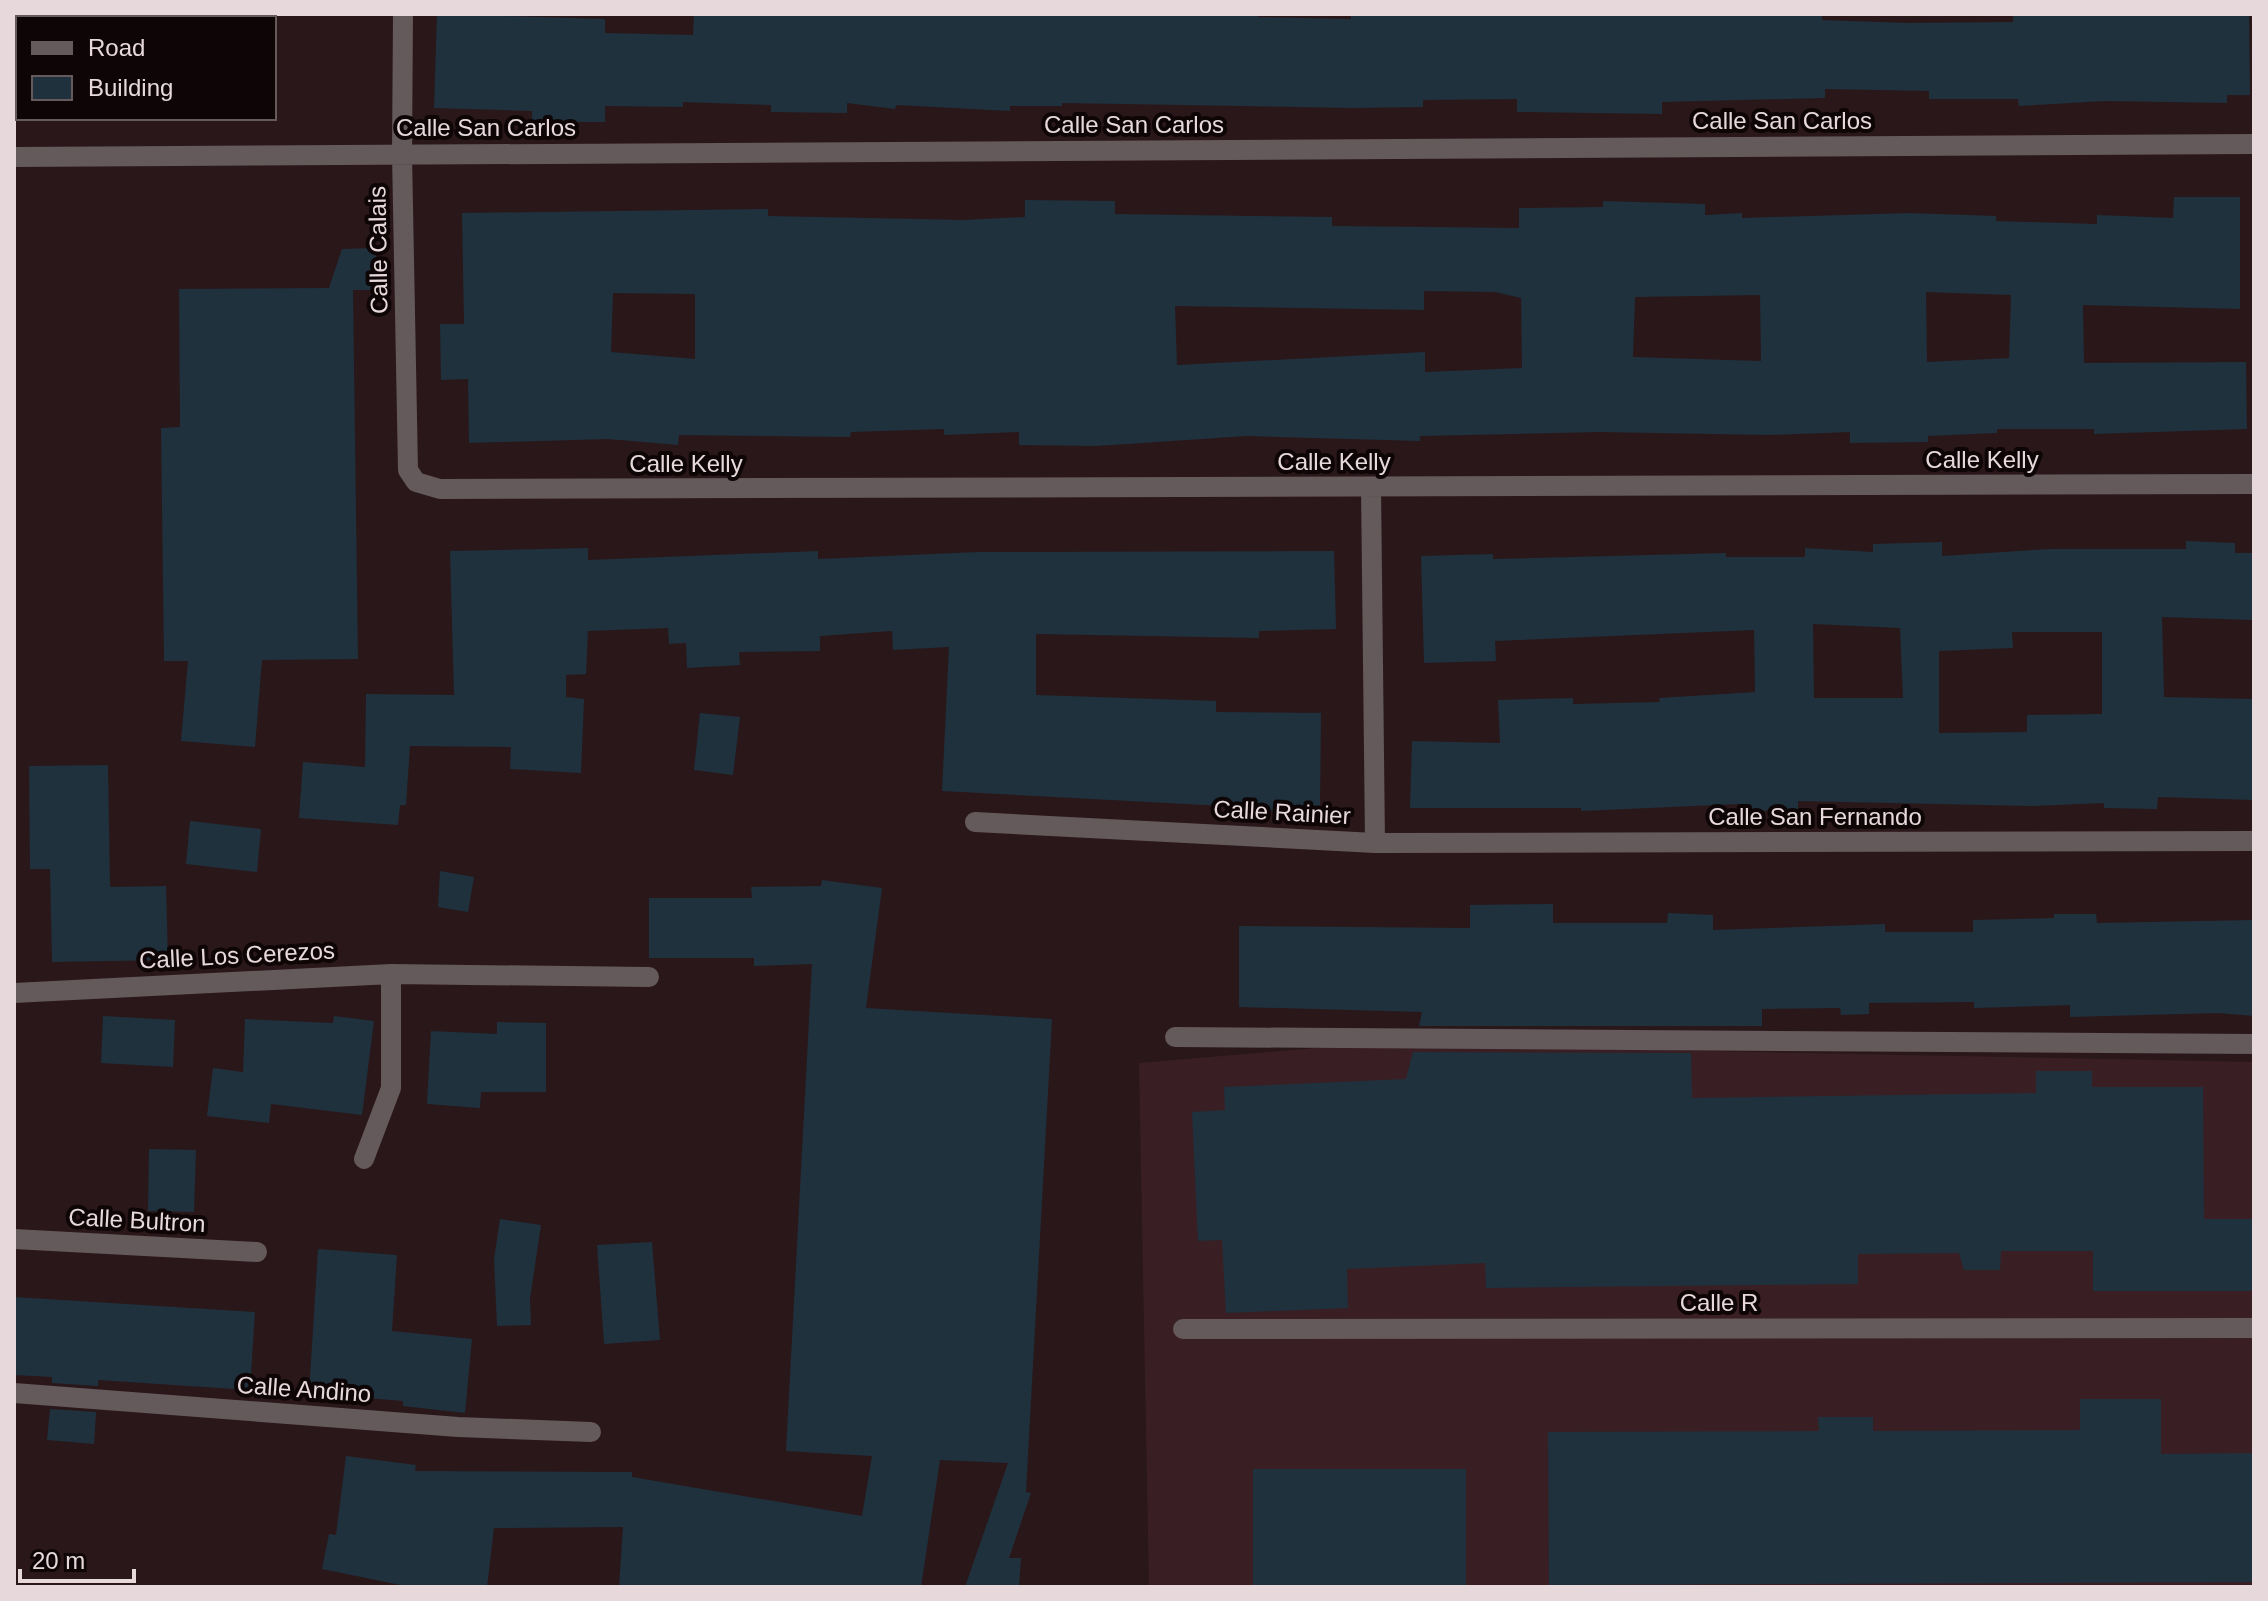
<svg xmlns="http://www.w3.org/2000/svg" width="2268" height="1601" viewBox="0 0 2268 1601" font-family="Helvetica,sans-serif">
<rect width="100%" height="100%" fill="#2a171a"/>
<path fill="#391f24" d="M 1363,1044 L 2254,1062 L 2254,1587 L 1149,1587 L 1139,1063 Z"/>
<path fill="#1f313d" fill-rule="evenodd" d="M 437,14 L 605,19 L 605,33 L 693,35 L 694,14 L 1258,14 L 1258,17 L 1351,19 L 1351,14 L 1822,14 L 1822,20 L 1908,23 L 2013,22 L 2013,14 L 2249,14 L 2250,95 L 2227,95 L 2227,103 L 2105,101 L 2019,106 L 2018,99 L 1929,99 L 1929,91 L 1825,89 L 1825,98 L 1662,102 L 1662,114 L 1517,112 L 1517,99 L 1423,100 L 1423,107 L 1352,108 L 1062,103 L 1062,106 L 1010,106 L 1010,111 L 896,105 L 895,109 L 847,103 L 847,113 L 771,112 L 771,105 L 683,102 L 683,107 L 605,106 L 605,122 L 532,122 L 532,111 L 434,108 Z
M 2174,197 L 2240,197 L 2240,309 L 2083,305 L 2084,363 L 2246,362 L 2247,429 L 2094,434 L 2094,429 L 1997,429 L 1997,433 L 1928,436 L 1928,442 L 1850,443 L 1850,432 L 1768,435 L 1600,432 L 1420,436 L 1420,441 L 1247,436 L 1097,446 L 1019,445 L 1019,432 L 944,435 L 944,429 L 851,432 L 850,437 L 679,435 L 678,445 L 608,439 L 469,443 L 468,379 L 441,380 L 440,324 L 464,324 L 462,213 L 768,209 L 768,216 L 965,220 L 1025,217 L 1025,200 L 1115,201 L 1115,214 L 1332,217 L 1332,226 L 1519,228 L 1519,208 L 1603,207 L 1603,201 L 1705,204 L 1705,215 L 1742,213 L 1742,218 L 1908,213 L 1996,216 L 1996,221 L 2097,224 L 2097,215 L 2173,218 ZM 1424,291 L 1495,292 L 1521,298 L 1522,368 L 1425,372 L 1425,352 L 1177,365 L 1175,306 L 1424,310 ZM 1926,292 L 2011,295 L 2009,358 L 1927,362 ZM 613,293 L 695,294 L 695,359 L 611,352 ZM 1760,295 L 1761,361 L 1633,357 L 1635,297 Z
M 376,248 L 376,290 L 353,290 L 358,659 L 262,660 L 255,747 L 181,741 L 188,661 L 164,661 L 161,428 L 180,427 L 179,289 L 329,288 L 342,249 Z
M 2186,541 L 2235,543 L 2235,553 L 2254,553 L 2254,620 L 2162,617 L 2164,697 L 2254,699 L 2254,800 L 2158,797 L 2157,809 L 2104,808 L 2104,803 L 2030,806 L 1798,801 L 1798,809 L 1739,812 L 1739,804 L 1581,811 L 1581,808 L 1410,808 L 1412,741 L 1500,743 L 1498,700 L 1573,698 L 1573,704 L 1660,702 L 1659,698 L 1755,692 L 1754,630 L 1495,641 L 1496,661 L 1424,663 L 1421,556 L 1493,554 L 1493,559 L 1726,553 L 1726,557 L 1805,557 L 1805,548 L 1873,552 L 1873,544 L 1942,542 L 1942,556 L 2049,549 L 2186,549 ZM 1813,624 L 1900,628 L 1903,698 L 1814,698 ZM 2012,632 L 2102,632 L 2102,714 L 2027,715 L 2027,732 L 1939,733 L 1939,651 L 2013,648 Z
M 588,548 L 588,560 L 818,551 L 818,559 L 979,552 L 1334,551 L 1336,629 L 1259,631 L 1259,638 L 1036,634 L 1036,695 L 1216,701 L 1216,712 L 1321,713 L 1320,811 L 1243,810 L 1243,807 L 942,791 L 949,647 L 893,650 L 892,631 L 820,636 L 820,651 L 739,652 L 740,665 L 687,668 L 686,643 L 669,644 L 668,628 L 588,631 L 586,674 L 566,675 L 566,697 L 584,699 L 581,773 L 510,769 L 511,747 L 410,746 L 406,805 L 400,805 L 398,825 L 299,818 L 303,762 L 365,767 L 366,694 L 454,695 L 450,551 Z
M 700,713 L 740,717 L 733,775 L 694,770 Z
M 108,765 L 110,887 L 166,886 L 168,960 L 52,962 L 50,869 L 30,869 L 29,766 Z
M 190,821 L 261,829 L 257,872 L 186,864 Z
M 440,871 L 474,877 L 468,912 L 438,907 Z
M 822,880 L 882,888 L 866,1008 L 1052,1019 L 1026,1492 L 1031,1493 L 1009,1558 L 1021,1558 L 1019,1587 L 965,1587 L 1008,1463 L 940,1460 L 921,1587 L 619,1587 L 623,1527 L 494,1528 L 487,1587 L 410,1587 L 322,1569 L 329,1534 L 336,1535 L 346,1456 L 416,1465 L 415,1471 L 632,1472 L 632,1477 L 862,1516 L 872,1456 L 786,1451 L 812,964 L 754,966 L 754,958 L 649,958 L 649,898 L 752,898 L 751,887 L 821,886 Z
M 1553,904 L 1553,923 L 1667,923 L 1668,913 L 1713,915 L 1713,930 L 1885,924 L 1885,932 L 1973,932 L 1973,920 L 2054,918 L 2054,914 L 2096,914 L 2097,923 L 2254,920 L 2254,1016 L 2218,1013 L 2070,1017 L 2070,1005 L 1974,1008 L 1974,1002 L 1869,1003 L 1869,1014 L 1841,1015 L 1840,1008 L 1762,1009 L 1762,1026 L 1419,1026 L 1422,1012 L 1239,1007 L 1239,926 L 1470,928 L 1470,905 Z
M 103,1016 L 175,1020 L 173,1067 L 101,1063 Z
M 334,1016 L 374,1021 L 362,1115 L 271,1104 L 269,1123 L 207,1116 L 213,1068 L 243,1072 L 245,1019 L 333,1023 Z
M 497,1022 L 546,1023 L 546,1092 L 481,1092 L 480,1108 L 427,1104 L 431,1031 L 497,1034 Z
M 1413,1052 L 1691,1053 L 1692,1098 L 2036,1093 L 2036,1071 L 2092,1071 L 2092,1087 L 2203,1087 L 2204,1219 L 2254,1219 L 2254,1291 L 2093,1291 L 2093,1251 L 2001,1251 L 2000,1270 L 1964,1270 L 1959,1253 L 1858,1254 L 1858,1284 L 1486,1288 L 1485,1263 L 1347,1269 L 1348,1308 L 1226,1313 L 1222,1240 L 1198,1241 L 1192,1112 L 1225,1110 L 1224,1087 L 1406,1079 Z
M 149,1149 L 196,1150 L 194,1212 L 148,1211 Z
M 500,1219 L 541,1225 L 530,1299 L 531,1325 L 497,1326 L 494,1259 Z
M 652,1242 L 660,1340 L 604,1344 L 597,1245 Z
M 318,1249 L 397,1255 L 392,1331 L 472,1339 L 465,1413 L 403,1406 L 403,1401 L 309,1393 Z
M 14,1297 L 255,1312 L 250,1390 L 98,1380 L 98,1386 L 52,1383 L 52,1377 L 14,1375 Z
M 2080,1399 L 2161,1399 L 2161,1454 L 2254,1453 L 2254,1582 L 1549,1585 L 1548,1432 L 1819,1431 L 1818,1417 L 1873,1417 L 1873,1431 L 2080,1430 Z
M 50,1409 L 96,1412 L 94,1444 L 47,1440 Z
M 1253,1469 L 1466,1469 L 1466,1587 L 1253,1587 Z"/>
<g fill="none" stroke-linecap="round" stroke-linejoin="round">
<path stroke="#64595b" stroke-width="20" d="M 1175,1037 L 2254,1044"/>
<path stroke="#64595b" stroke-width="20" d="M 403,14 L 402,154 L 408,470 L 416,482 L 440,489 L 2254,484
M 14,157 L 2254,144
M 1371,487 L 1375,843
M 975,822 L 1375,843 L 2254,841
M 14,993 L 391,974 L 649,977
M 364,1159 L 391,1088 L 391,974
M 14,1239 L 257,1252
M 1183,1329 L 2254,1328
M 14,1393 L 458,1427 L 591,1432"/>
</g>
<g text-anchor="middle" dominant-baseline="central" stroke-width="8" stroke-linejoin="round" paint-order="stroke">
<g font-size="24" fill="#e7d9db" stroke="#0d0506">
<text x="1782" y="120">Calle San Carlos</text>
<text x="1134" y="124">Calle San Carlos</text>
<text x="486" y="127">Calle San Carlos</text>
<text transform="translate(378 250) rotate(-91)">Calle Calais</text>
<text x="1982" y="459">Calle Kelly</text>
<text x="1334" y="461">Calle Kelly</text>
<text x="686" y="463">Calle Kelly</text>
<text transform="translate(1282 812) rotate(3)">Calle Rainier</text>
<text x="1815" y="816">Calle San Fernando</text>
<text transform="translate(237 955) rotate(-3)">Calle Los Cerezos</text>
<text transform="translate(137 1220) rotate(3)">Calle Bultron</text>
<text x="1719" y="1302">Calle R</text>
<text transform="translate(304 1389) rotate(4)">Calle Andino</text>
</g>
</g>
<rect width="2268" height="1601" fill="none" stroke="#e7d9db" stroke-width="32"/>
<rect x="16" y="16" width="260" height="104" fill="#0d0506" stroke="#645a5b" stroke-width="2"/>
<rect x="32" y="42" width="40" height="12" fill="#64595b" stroke="#645a5b" stroke-width="2"/>
<text x="88" y="56" font-size="24" fill="#e7d9db">Road</text>
<rect x="32" y="76" width="40" height="24" fill="#1f313d" stroke="#645a5b" stroke-width="2"/>
<text x="88" y="96" font-size="24" fill="#e7d9db">Building</text>
<path d="M20 1569v12h114v-12" fill="none" stroke="#e7d9db" stroke-width="4"/>
<text x="32" y="1569" font-size="24" fill="#e7d9db" stroke="#0d0506" stroke-width="6" paint-order="stroke">20 m</text>
</svg>
